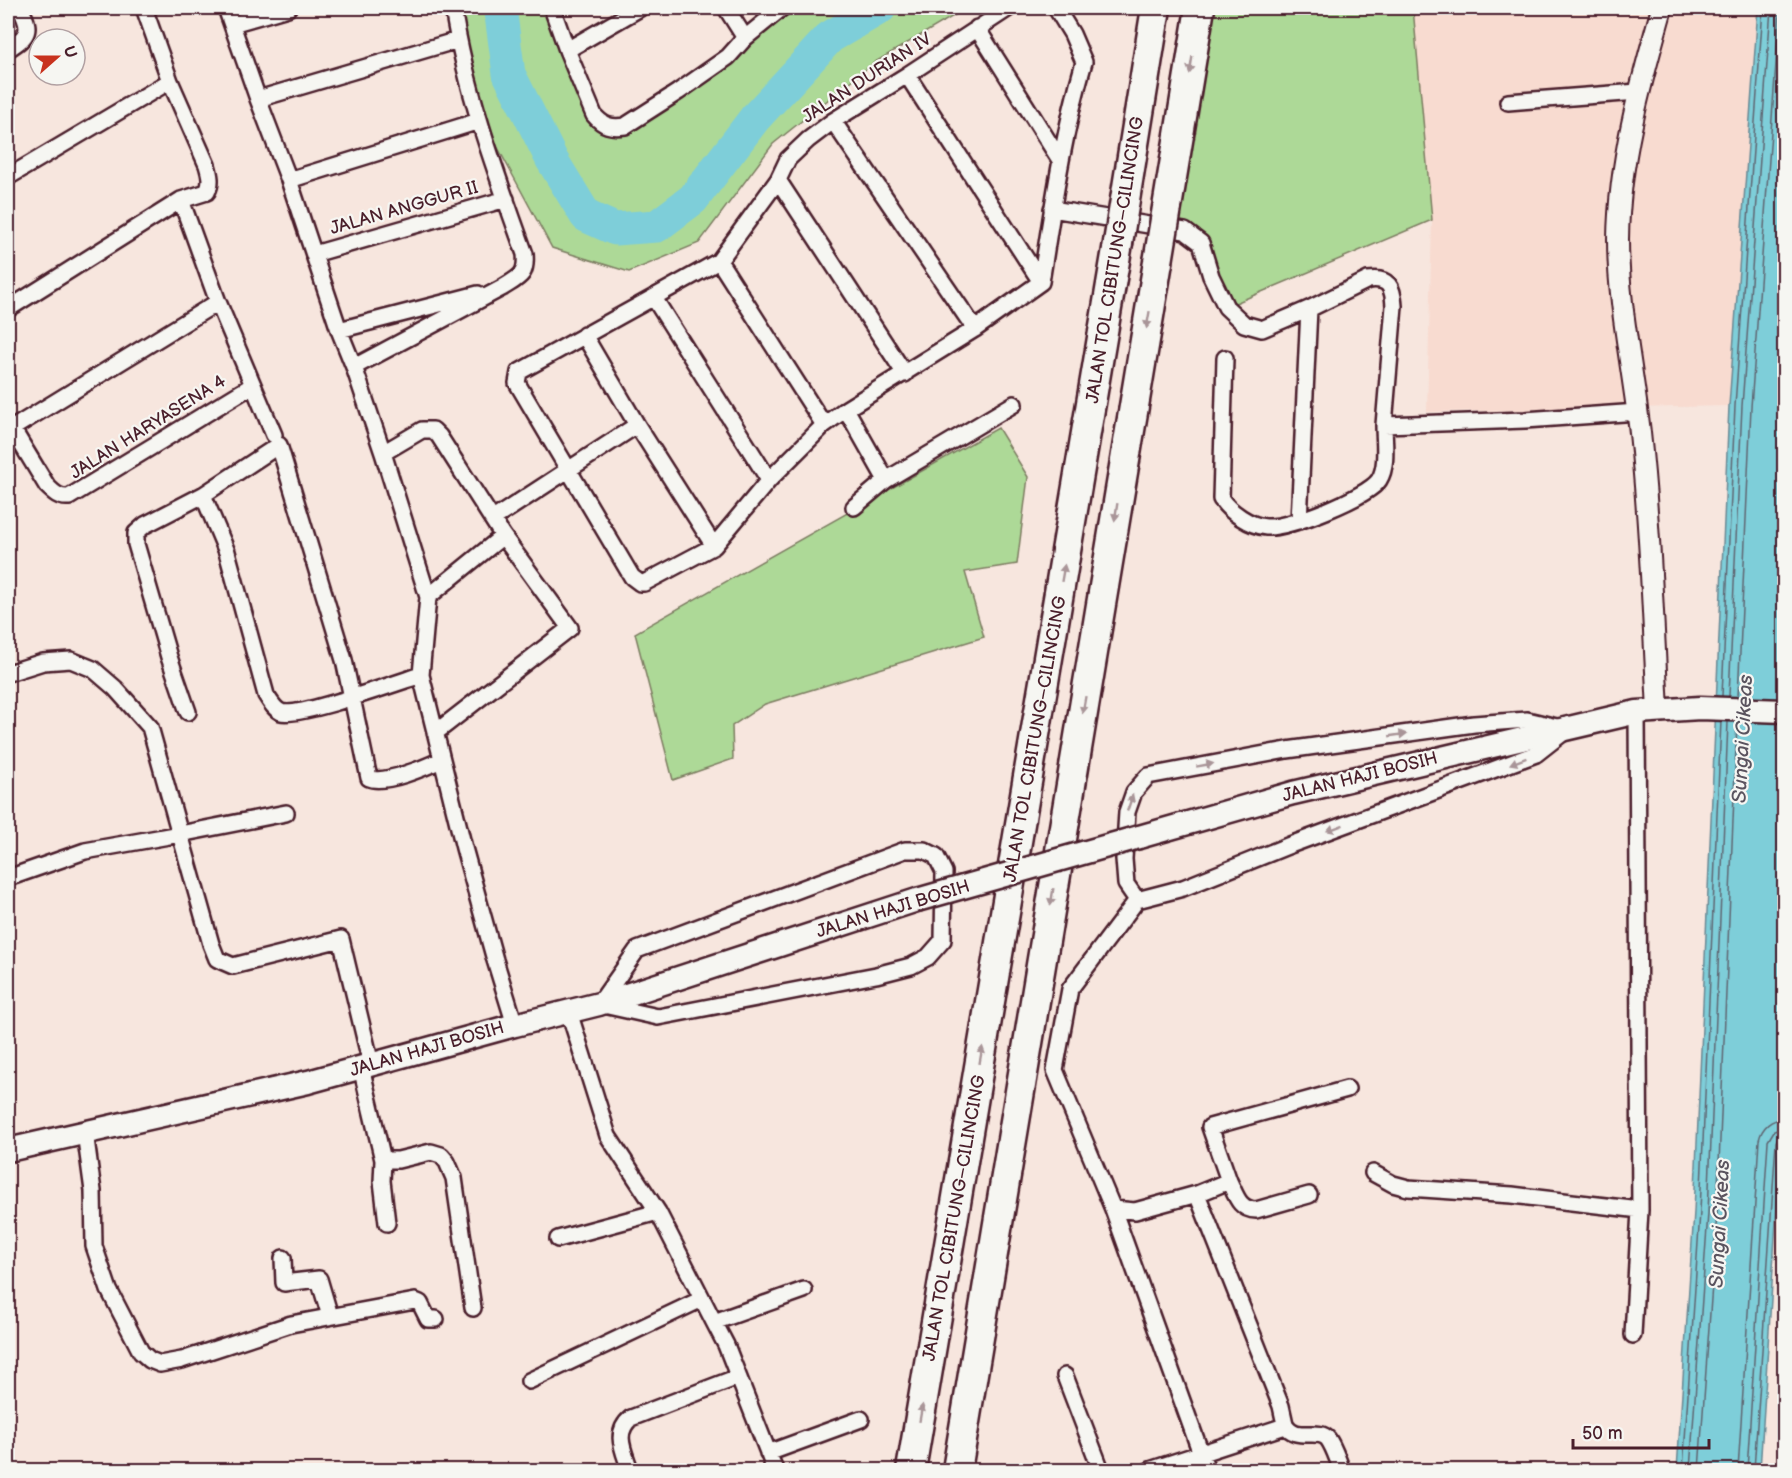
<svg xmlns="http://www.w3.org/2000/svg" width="1792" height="1478" viewBox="0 0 1792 1478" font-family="'Balsamiq Sans',sans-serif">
<rect width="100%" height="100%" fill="#f7e6de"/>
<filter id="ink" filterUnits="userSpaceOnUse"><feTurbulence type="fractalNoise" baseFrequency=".0167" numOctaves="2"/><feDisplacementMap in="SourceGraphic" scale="12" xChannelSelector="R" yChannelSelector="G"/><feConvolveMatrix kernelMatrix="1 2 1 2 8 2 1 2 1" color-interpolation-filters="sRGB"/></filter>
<g filter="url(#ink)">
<path fill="#f8dbd0" d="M 1413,8 L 1759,8 L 1729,406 L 1427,412 L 1432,220 Z"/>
<path fill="#add997" stroke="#7c7c61" stroke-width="1.5" d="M 460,8 L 552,8 L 594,115 L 625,126 L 784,8 L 967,8 L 875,62 L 773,144 L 699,243 L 629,272 L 552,248 L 484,122 Z
M 1202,8 L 1413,8 L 1432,220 L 1226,307 L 1201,243 L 1164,225 Z
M 998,428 L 1028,477 L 1017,564 L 965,572 L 984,637 L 765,704 L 732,726 L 733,759 L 673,780 L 635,633 Z"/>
<path fill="#7eced9" stroke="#698893" stroke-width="1.5" d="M 1758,8 L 1784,8 L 1784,1097 L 1760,1470 L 1677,1470 L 1694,1212 L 1729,406 Z"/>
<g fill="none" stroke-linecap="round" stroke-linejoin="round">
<path stroke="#5f6571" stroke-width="1.5" d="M 1722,696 L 1735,406 L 1763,8
M 1729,696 L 1742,406 L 1771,8
M 1738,697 L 1751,407 L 1780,8
M 1683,1470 L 1700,1212 L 1721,721
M 1690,1470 L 1708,1213 L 1728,722
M 1699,1470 L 1717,1213 L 1737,722
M 1738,1470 L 1759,1140 C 1762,1127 1771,1119 1784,1119
M 1747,1470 L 1768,1141 L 1774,1131 L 1784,1128
M 1754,1470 L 1776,1142 L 1778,1137 L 1784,1135"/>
<path stroke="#7eced9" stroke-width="33" d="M 500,8 L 509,74 L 552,160 L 586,216 L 615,229 L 657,226 L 693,199 L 755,118 L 830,37 L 880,8"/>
<defs>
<path id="minor" d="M 226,8 L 258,99 L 289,180 L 339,330 L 354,367 L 383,453 L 428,597 L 421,675 L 464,848 L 495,960 L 515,1025
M 552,8 L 567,50 L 594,115 C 603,126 611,128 625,126 L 678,92 L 728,57 L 745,38 L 782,8
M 726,8 L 745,38
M 1009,8 L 907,75 L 833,121 L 808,140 L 788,159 L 778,180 L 719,261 L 519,372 L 517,383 L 632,577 L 640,583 L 644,583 L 714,546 L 769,480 L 824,425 L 846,409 L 975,329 L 1041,282
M 232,24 L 288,8
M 977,28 L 1060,160
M 8,49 C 29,36 32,30 20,8
M 567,50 L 640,8
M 907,75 L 1041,282
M 258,99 L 458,40
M 1508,102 L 1638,92
M 833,121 L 975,329
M 8,177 L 170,81
M 289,180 L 479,121
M 778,180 L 905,374
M 181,200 L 218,302 L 274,435
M 1052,209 L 1185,231 L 1201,243 L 1211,276 L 1226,307 L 1244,324 L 1262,329 L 1309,309 L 1368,280 C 1389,277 1393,287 1394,306 L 1384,425 L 1525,420 L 1638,412
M 314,254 L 506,199
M 719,261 L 824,425
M 1041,282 C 1053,206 1063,135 1084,62 L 1072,34 L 1056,8
M 654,298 L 769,480
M 8,309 L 181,200 L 207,192 C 212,183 210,175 207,165 L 170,81 L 144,8
M 339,330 L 478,294
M 584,335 L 637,425 L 714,546
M 1225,358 L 1221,499 C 1230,512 1250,526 1266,527 C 1288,529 1368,497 1379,480 C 1388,466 1384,442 1384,425
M 354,367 L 502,288 C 519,277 527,276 525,254 C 496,173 466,92 453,8
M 846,409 L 886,480
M 12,428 L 47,486 C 54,493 59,498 69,497 L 253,385
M 8,431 L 218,302
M 383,453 L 422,430 L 433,430 L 439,436 L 503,536 L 570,628 L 435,733
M 203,495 L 227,552 L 266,695 C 270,701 274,709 281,712 C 298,718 399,682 421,675
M 854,507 L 886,480 L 1014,404
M 493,519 L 637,425
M 1299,521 L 1309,309
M 428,597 L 503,536
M 8,673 L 43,662 L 71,660 L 93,669 L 115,688 L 150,727 L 180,834 L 286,813
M 188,712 L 169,657 L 136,544 L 136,533 L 145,525 L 203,495 L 279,445 L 344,660 L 369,778 C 384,785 426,767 441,760
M 905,850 L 924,850 L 936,856 L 944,872 L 943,940 L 928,957 L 911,966 L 876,975 L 658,1017 L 599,1004 L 637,950 Z
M 8,878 L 85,851 L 180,834 L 211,944 L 217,959 L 233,966 L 341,939 L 371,1064
M 1137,900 L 1126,884 L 1124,859 L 1127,812 L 1134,792 L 1148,776 L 1287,750 L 1474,724 L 1527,720 L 1561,728
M 569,1012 L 608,1136 L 658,1212 L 714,1322 L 726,1345 L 775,1470
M 361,1067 L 383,1160 L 398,1160 L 431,1152 L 441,1155 L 447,1162 L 454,1178 L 473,1308
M 85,1132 L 93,1191 L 94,1246 L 109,1290 L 141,1352 L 150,1360 L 160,1364 L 182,1360 L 291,1324 L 415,1301 L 420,1303 L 428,1319 L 436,1319
M 383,1160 L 382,1181 L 387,1223
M 1373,1173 L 1393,1184 L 1408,1188 L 1512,1195 L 1640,1210
M 1229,1181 L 1210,1127 L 1347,1089
M 1113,1209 L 1135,1211 L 1197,1194 L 1229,1181 C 1236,1195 1239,1210 1256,1210 L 1309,1195
M 558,1239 L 658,1212
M 283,1258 L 284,1283 L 319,1279 L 330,1316
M 714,1322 L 804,1290
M 1633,1335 L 1640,1210 L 1637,712
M 1065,1376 L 1101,1470
M 529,1381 L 702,1299
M 1285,1424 C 1296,1443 1318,1427 1328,1439 C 1334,1447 1338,1461 1342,1470
M 768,1453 L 861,1419
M 630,1470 C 624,1451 613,1433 631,1418 L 738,1377
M 1150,1470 L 1282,1427 L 1285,1424 L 1281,1406 L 1197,1194
M 1207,1470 L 1113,1209 L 1055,1070 L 1070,989 L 1137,900 L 1183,888 L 1290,845 L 1536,754 L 1564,732"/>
<path id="tertiary" d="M 1658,710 C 1653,618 1650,525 1640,433 C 1633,369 1618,304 1618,239 C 1619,159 1641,83 1662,8"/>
<path id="secondary" d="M 1139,837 L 1293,793 L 1637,712 L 1700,708 L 1784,711
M 8,1150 L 308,1082 L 515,1025 L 599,1004 L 917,900"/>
<path id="motorway" d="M 911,1470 L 1118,243
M 957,1470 L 1158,262"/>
</defs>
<use href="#minor" stroke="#4a1f2b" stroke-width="20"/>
<use href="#tertiary" stroke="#4a1f2b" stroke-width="24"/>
<use href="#secondary" stroke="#4a1f2b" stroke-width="27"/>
<use href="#motorway" stroke="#4a1f2b" stroke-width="33"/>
<use href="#minor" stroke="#f6f6f2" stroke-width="15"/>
<use href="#tertiary" stroke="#f6f6f2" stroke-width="20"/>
<use href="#secondary" stroke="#f6f6f2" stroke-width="22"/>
<use href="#motorway" stroke="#f6f6f2" stroke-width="28"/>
<defs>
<path id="secondary-bridge" d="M 917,900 L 1139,837"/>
<path id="motorway-bridge" d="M 1118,243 L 1156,8
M 1158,262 L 1200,8"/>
</defs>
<use href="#secondary-bridge" stroke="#4a1f2b" stroke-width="27" stroke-linecap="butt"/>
<use href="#motorway-bridge" stroke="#4a1f2b" stroke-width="33" stroke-linecap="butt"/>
<use href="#secondary-bridge" stroke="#f6f6f2" stroke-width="22"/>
<use href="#motorway-bridge" stroke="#f6f6f2" stroke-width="28"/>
</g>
<defs><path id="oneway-solid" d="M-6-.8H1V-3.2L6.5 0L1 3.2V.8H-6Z" transform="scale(1.5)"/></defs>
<g fill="#a99598">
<use href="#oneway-solid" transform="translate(1191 65) rotate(99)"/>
<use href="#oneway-solid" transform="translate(1148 320) rotate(100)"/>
<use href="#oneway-solid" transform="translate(1116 512) rotate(99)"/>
<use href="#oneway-solid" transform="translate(1063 573) rotate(-80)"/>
<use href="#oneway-solid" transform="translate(1084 705) rotate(100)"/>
<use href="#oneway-solid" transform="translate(1398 735) rotate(-8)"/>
<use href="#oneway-solid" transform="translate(1518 761) rotate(159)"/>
<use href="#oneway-solid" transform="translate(1205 765) rotate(-10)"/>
<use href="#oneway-solid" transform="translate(1130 803) rotate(-71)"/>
<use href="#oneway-solid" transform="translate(1335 828) rotate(160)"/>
<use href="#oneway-solid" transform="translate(1052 897) rotate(99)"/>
<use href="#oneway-solid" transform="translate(981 1055) rotate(-80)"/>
<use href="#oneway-solid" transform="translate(921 1413) rotate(-80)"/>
</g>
</g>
<g text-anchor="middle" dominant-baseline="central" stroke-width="4.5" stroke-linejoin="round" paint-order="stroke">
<g font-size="18" fill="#4a1f2b" stroke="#f6f6f2">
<text transform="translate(867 78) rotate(-33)">JALAN DURIAN IV</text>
<text transform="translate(404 208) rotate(-16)">JALAN ANGGUR II</text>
<text transform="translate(1115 260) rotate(-81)">JALAN TOL CIBITUNG–CILINCING</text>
<text transform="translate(148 427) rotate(-32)">JALAN HARYASENA 4</text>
<text transform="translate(1035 739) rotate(-80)">JALAN TOL CIBITUNG–CILINCING</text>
<text transform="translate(1360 777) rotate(-14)">JALAN HAJI BOSIH</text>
<text transform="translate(893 909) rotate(-17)">JALAN HAJI BOSIH</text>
<text transform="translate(427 1049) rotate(-16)">JALAN HAJI BOSIH</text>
<text transform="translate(954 1218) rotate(-80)">JALAN TOL CIBITUNG–CILINCING</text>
</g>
<g font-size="20" font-style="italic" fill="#5a545f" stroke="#f6f6f2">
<text transform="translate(1743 739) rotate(-87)">Sungai Cikeas</text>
<text transform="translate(1720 1224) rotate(-87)">Sungai Cikeas</text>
</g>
</g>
<rect width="1792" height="1478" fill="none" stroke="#f6f6f2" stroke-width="30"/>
<rect x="15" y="15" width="1762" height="1448" fill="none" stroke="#4a1f2b" stroke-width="2" filter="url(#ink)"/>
<g transform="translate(57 57) rotate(69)"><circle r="28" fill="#f6f6f2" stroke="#b1a0a2" stroke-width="1.5"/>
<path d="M0-4.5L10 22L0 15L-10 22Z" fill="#c8321e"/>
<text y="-9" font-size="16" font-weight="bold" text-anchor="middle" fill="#4a1f2b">U</text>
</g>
<path d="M1573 1439v9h136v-9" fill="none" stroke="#4a1f2b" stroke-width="3"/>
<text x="1582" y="1439" font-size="18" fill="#4a1f2b" stroke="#f6f6f2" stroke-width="4.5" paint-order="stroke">50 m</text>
</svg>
